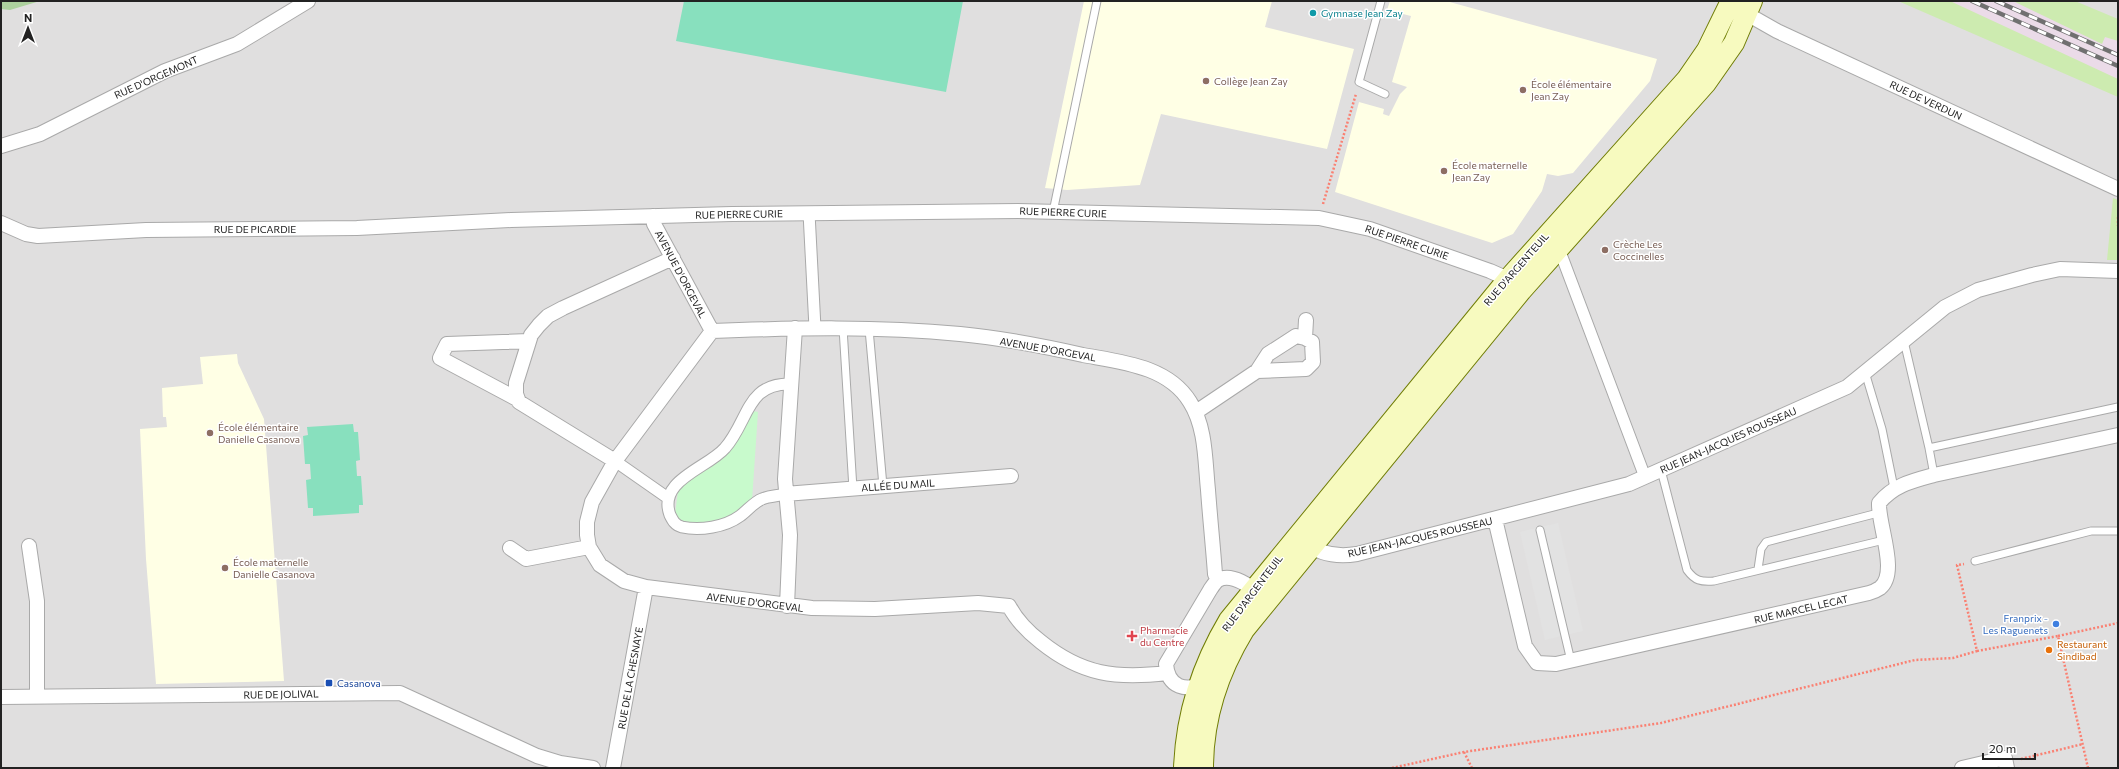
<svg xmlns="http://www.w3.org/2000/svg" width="2119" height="769" viewBox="0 0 2119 769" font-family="Commissioner,sans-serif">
<rect width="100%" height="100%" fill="#f2efe9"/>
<path fill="#e0dfdf" d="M 1,1 L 1900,1 L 2118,95 L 2118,768 L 1,768 Z
M 2037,1 L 2118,1 L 2118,26 Z"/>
<path fill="#ebdbe8" d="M 1900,1 L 2037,1 L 2118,26 L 2118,95 Z"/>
<path fill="#ffffe5" d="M 1084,1 L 1272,1 L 1265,27 L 1354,49 L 1327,149 L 1161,114 L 1140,185 L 1067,190 L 1045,188 Z
M 1390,1 L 1446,1 L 1657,59 L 1650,81 L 1573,173 L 1558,176 L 1547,174 L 1542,191 L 1513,234 L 1492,243 L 1335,192 L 1359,102 L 1384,109 L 1383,114 L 1389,116 L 1400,94 L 1407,87 L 1392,82 L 1411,16 L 1387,10 Z
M 237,354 L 238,363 L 264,419 L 284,681 L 156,684 L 146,559 L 140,429 L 167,427 L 166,417 L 163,417 L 162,388 L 203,384 L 200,357 Z"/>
<path fill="#cdebb0" d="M 1898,1 L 1950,1 L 2118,79 L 2118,97 Z
M 2013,1 L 2075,1 L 2118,19 L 2118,41 L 2105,37 L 2102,44 Z
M 2113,198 L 2118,200 L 2118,260 L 2107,260 Z"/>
<path fill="#add19e" d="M 1,1 L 40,1 L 10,10 L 1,9 Z"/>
<path fill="#c8facc" d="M 753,411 L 758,412 L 752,501 C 724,523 713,525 679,522 L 675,514 L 678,491 L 684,482 L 700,470 Z"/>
<path fill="#88e0be" d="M 684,1 L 963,1 L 946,92 L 676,41 Z
M 353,424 L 354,432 L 358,432 L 360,460 L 356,461 L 357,476 L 361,476 L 363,505 L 359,505 L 359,513 L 313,516 L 313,508 L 308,508 L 306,480 L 311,479 L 310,464 L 305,464 L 303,436 L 308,435 L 307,427 Z"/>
<path fill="#e2e2e2" d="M 1558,523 L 1583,631 L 1545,640 L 1520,532 Z"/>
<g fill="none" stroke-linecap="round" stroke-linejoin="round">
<defs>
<path id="service" d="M 1381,1 L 1359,82 L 1385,94
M 1053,212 L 1097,1
M 843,328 L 853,489
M 869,329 L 883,486
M 1904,341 L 1929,448
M 1865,372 L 1882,429 L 1894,488
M 1661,470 L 1687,570 C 1695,581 1701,582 1714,581 L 1884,540
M 1934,475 L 1929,448 L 2118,407
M 1540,530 L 1571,661
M 1975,561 L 2091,531 L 2118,531
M 1758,569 L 1761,549 L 1766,542 L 1878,513"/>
<path id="pedestrian" d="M 809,213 L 815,328
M 1559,249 L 1645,477
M 615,461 L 668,498
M 785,494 C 778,496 769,496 762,499 C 754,502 747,511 740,516 C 725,527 700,531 682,527 C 675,525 673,521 670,515 C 657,480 708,468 725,448 C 749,421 746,382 792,384"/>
<path id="minor" d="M 1743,6 L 1747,14 L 1777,31 L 2118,189
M 1,146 L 40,134 L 165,71 L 237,44 L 308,1
M 653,216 L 654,224 L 712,331
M 1,223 L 26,234 L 38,236 L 146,230 L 357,228 L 511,220 L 732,214 L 1018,211 L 1319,218 L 1370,229 L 1490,271 L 1508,279 L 1514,284
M 1305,338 L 1306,320
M 517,399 L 440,358 L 447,344 L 529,341
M 1196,412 L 1257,371 L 1306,369 L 1313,362 L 1312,342 L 1305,338 L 1296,336 L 1268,354 L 1257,371
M 615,461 L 519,402 L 516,394 L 516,383 L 531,335 L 539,325 L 548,316 L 563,308 L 673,258
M 785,494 L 1011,476
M 1495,519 L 1525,646 L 1537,663 L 1556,664 L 1869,593 C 1873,592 1877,590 1880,588 C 1899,573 1878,525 1879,503 C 1894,485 1912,481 1934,475 L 2118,435
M 1304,542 C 1320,555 1338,557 1357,554 L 1629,484 L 1847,387 L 1945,307 L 1978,290 L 2032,275 L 2060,269 L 2118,271
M 29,546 L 37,601 L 37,697
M 510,548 L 526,559 L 589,547
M 787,606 L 790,535 L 785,479 L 795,328
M 1167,673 C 1116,679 1082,675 1041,642 C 1028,632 1017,621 1009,606 L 978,603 L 875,609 L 812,608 L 646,587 L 624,581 L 600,565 L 589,547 L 587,535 L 587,522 L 592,502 L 615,461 L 712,331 C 795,328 877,326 960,334 C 1002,338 1043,346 1083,355 C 1121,362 1168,366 1190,402 C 1206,427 1205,461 1208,490 C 1210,518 1213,546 1215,574 L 1218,580
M 1205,683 C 1186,692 1168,688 1166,664 L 1210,590 C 1212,587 1215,582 1218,580 C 1232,572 1251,587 1261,595
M 1,697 L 400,693 L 537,756 L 560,763 L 593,768
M 613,768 L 646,587
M 1962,768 L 2005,758 L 2007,768"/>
<path id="secondary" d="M 1184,768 C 1186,714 1201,667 1229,620 L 1508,279 L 1687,79 L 1707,50 L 1731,1
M 1203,768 C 1203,719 1219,671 1244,630 L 1521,291 L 1706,83 L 1734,43 L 1752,1"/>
</defs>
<use href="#service" stroke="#a9a9a9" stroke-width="9"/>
<use href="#pedestrian" stroke="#a9a9a9" stroke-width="13"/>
<use href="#minor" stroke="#a9a9a9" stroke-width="16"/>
<use href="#secondary" stroke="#707d05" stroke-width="22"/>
<path stroke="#fa8072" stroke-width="2.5" stroke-dasharray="2 2" stroke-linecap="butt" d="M 1323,204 L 1356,94
M 2118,217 L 2118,226
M 2058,636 L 2118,623
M 1977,651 L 2058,636 L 2088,768
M 1464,752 L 1472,768
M 2021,759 L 2083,744
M 1392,768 L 1464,752 L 1661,723 L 1915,660 L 1953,658 L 1977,651 L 1957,565 L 1964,564"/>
<use href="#service" stroke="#fff" stroke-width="7"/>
<use href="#pedestrian" stroke="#fff" stroke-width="11"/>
<use href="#minor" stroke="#fff" stroke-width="14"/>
<use href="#secondary" stroke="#f7fabf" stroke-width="20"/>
<defs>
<path id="rail" d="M 1972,1 L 2118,66
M 1996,1 L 2118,55"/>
</defs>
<use href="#rail" stroke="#707070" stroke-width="4.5"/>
<use href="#rail" stroke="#fff" stroke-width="3" stroke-dasharray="9" stroke-linecap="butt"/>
</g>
<circle fill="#0f9aa8" stroke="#fff" stroke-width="1.5" cx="1313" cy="13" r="4"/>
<g fill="#8d6e63" stroke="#fff" stroke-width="1.5">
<circle cx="1206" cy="81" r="4"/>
<circle cx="1523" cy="90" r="4"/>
<circle cx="1444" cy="171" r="4"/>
<circle cx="1605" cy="250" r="4"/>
<circle cx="210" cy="433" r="4"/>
<circle cx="225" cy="568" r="4"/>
</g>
<circle fill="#3f7fe0" stroke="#fff" stroke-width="1.5" cx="2056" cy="624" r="4"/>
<path fill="#e0444e" stroke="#fff" stroke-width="1.5" d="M1130 630h4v4h4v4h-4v4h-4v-4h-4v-4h4z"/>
<circle fill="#e8710a" stroke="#fff" stroke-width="1.5" cx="2049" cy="650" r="4"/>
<rect fill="#1a4fb4" stroke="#fff" stroke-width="1.5" x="325" y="679" width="8" height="8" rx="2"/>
<g text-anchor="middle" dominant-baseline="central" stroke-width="3" stroke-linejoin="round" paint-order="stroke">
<g font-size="10" fill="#0d838f" stroke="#fff" text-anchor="start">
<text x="1321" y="13">Gymnase Jean Zay</text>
</g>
<g font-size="10" fill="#222" stroke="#fff">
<text transform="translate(156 77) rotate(-24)">RUE D'ORGEMONT</text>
<text transform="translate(1926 100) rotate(25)">RUE DE VERDUN</text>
<text transform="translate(1063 212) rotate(2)">RUE PIERRE CURIE</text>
<text transform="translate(739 214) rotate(-1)">RUE PIERRE CURIE</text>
<text x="255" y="229">RUE DE PICARDIE</text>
<text transform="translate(1407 242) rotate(19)">RUE PIERRE CURIE</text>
<text transform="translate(1516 269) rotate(-49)">RUE D'ARGENTEUIL</text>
<text transform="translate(681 274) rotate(62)">AVENUE D'ORGEVAL</text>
<text transform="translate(1048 349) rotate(10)">AVENUE D'ORGEVAL</text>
<text transform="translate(1728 440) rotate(-24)">RUE JEAN-JACQUES ROUSSEAU</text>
<text transform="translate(898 485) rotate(-4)">ALLÉE DU MAIL</text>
<text transform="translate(1420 537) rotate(-13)">RUE JEAN-JACQUES ROUSSEAU</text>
<text transform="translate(1252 593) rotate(-53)">RUE D'ARGENTEUIL</text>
<text transform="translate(755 602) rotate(7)">AVENUE D'ORGEVAL</text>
<text transform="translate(1801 609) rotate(-13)">RUE MARCEL LECAT</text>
<text transform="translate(630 678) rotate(-80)">RUE DE LA CHESNAYE</text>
<text transform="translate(281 694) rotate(-1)">RUE DE JOLIVAL</text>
</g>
<g font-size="10" fill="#785e54" stroke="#fff" text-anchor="start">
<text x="1214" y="81">Collège Jean Zay</text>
<text x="1531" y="84">École élémentaire<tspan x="1531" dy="12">Jean Zay</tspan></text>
<text x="1452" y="165">École maternelle<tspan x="1452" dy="12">Jean Zay</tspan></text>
<text x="1613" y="244">Crèche Les<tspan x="1613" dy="12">Coccinelles</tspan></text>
<text x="218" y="427">École élémentaire<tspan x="218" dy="12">Danielle Casanova</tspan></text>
<text x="233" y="562">École maternelle<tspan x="233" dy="12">Danielle Casanova</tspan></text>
</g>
<g font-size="10" fill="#366cbe" stroke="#fff" text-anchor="end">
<text x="2048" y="618">Franprix -<tspan x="2048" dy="12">Les Raguenets</tspan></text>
</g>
<g font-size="10" fill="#be3a42" stroke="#fff" text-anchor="start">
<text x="1140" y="630">Pharmacie<tspan x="1140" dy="12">du Centre</tspan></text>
</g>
<g font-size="10" fill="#c56008" stroke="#fff" text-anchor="start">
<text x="2057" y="644">Restaurant<tspan x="2057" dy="12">Sindibad</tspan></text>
</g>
<g font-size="10" fill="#164399" stroke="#fff" text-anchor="start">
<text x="337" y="683">Casanova</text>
</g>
</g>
<rect width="2119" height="769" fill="none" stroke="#222222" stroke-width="4"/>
<g transform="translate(28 28)" stroke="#ffffff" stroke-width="3" paint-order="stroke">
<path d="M0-3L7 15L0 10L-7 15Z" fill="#222222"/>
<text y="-6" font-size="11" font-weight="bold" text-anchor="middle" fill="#222222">N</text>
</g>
<path d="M1983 753v6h52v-6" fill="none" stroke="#222222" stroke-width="2"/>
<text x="1989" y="753" font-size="12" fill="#222222" stroke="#ffffff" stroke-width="3" paint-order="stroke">20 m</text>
</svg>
